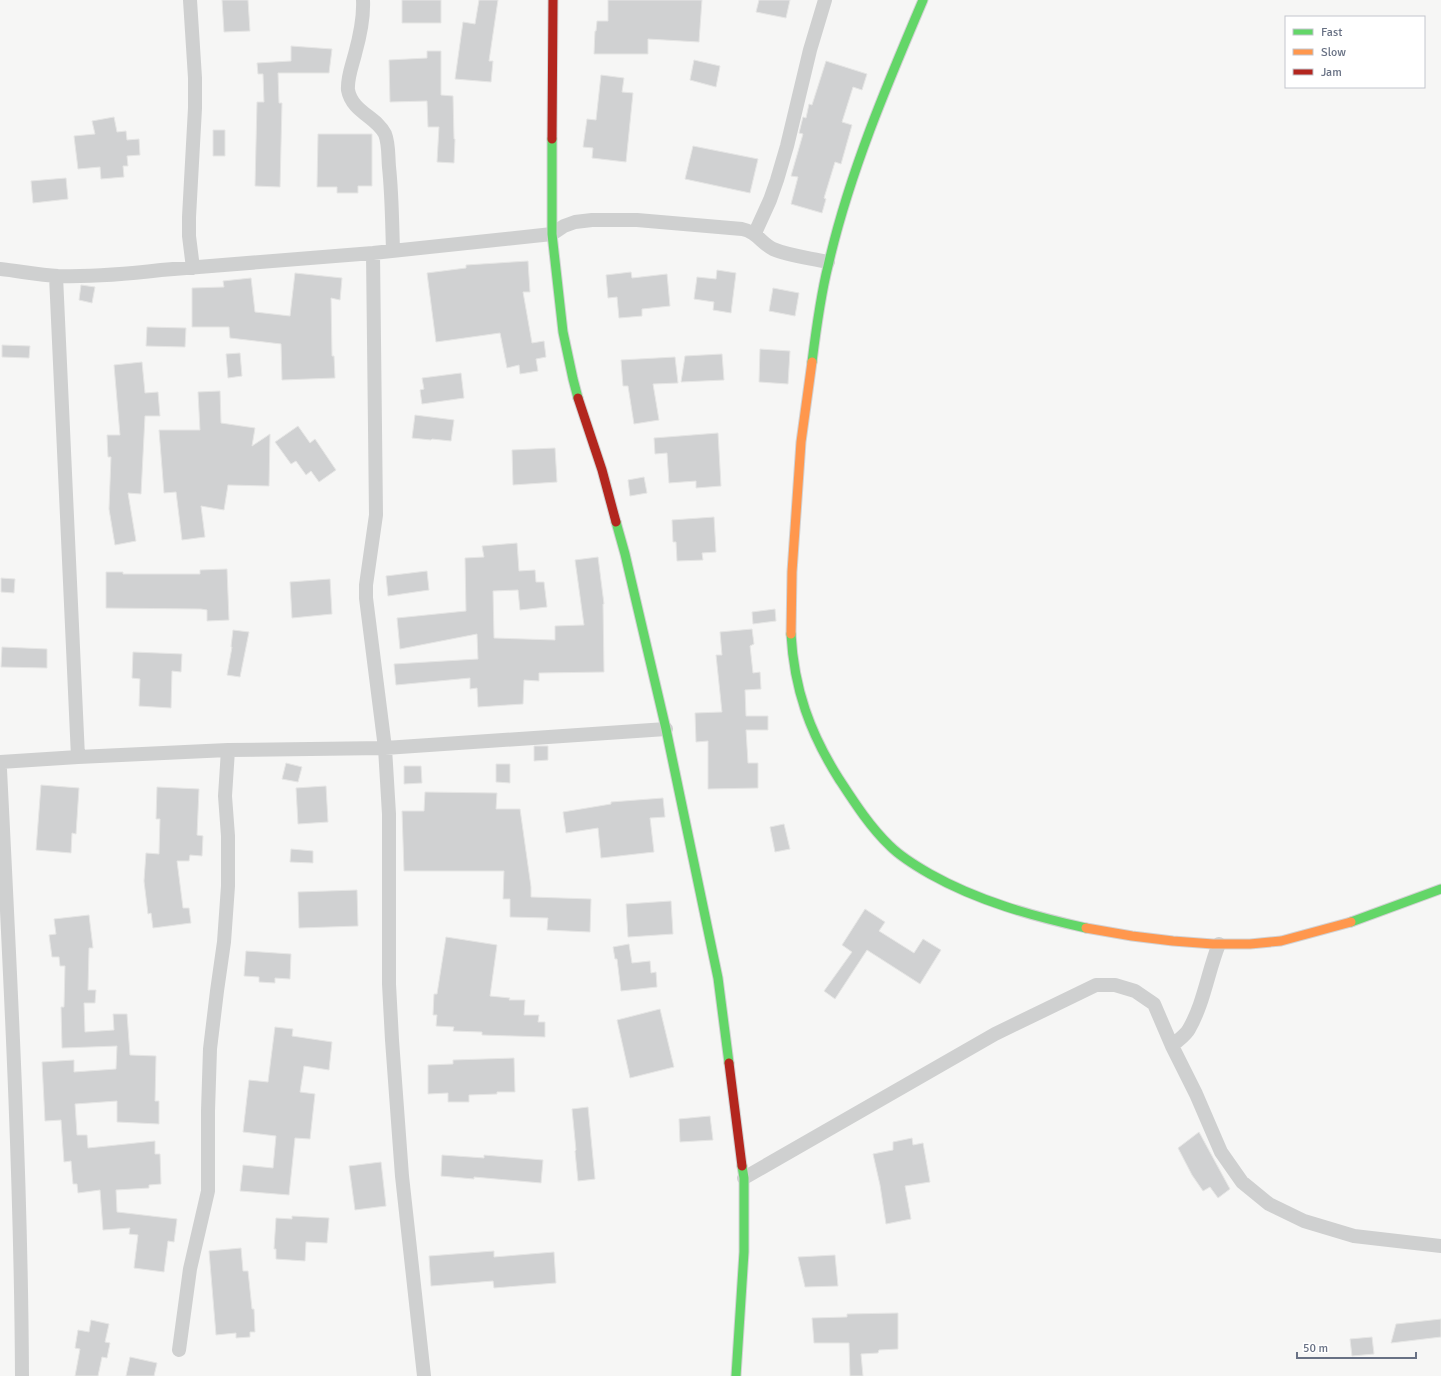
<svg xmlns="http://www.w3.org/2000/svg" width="1441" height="1376" viewBox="0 0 1441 1376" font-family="Signika,sans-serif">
<rect width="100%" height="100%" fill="#f6f6f5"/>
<path fill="#d0d1d2" stroke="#e6e6e5" d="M 222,0 L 248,0 L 250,31 L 224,32 Z
M 402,0 L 441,0 L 441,23 L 402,23 Z
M 479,0 L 498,0 L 489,61 L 493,61 L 491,82 L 455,79 L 463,22 L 475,24 Z
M 608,0 L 702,0 L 699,42 L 648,39 L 648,54 L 594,54 L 595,31 L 596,31 L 597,21 L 608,21 Z
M 759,0 L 790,0 L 786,18 L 756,12 Z
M 291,46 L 332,49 L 329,73 L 278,73 L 279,103 L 282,103 L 280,187 L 255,186 L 257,102 L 264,102 L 263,74 L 258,74 L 257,63 L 291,61 Z
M 427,51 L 441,51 L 441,95 L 453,96 L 454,139 L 455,139 L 454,163 L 437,162 L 439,127 L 428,127 L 427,101 L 390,102 L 389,60 L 427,58 Z
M 694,60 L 720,66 L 716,87 L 690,80 Z
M 826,61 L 867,74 L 862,90 L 853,87 L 842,122 L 852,125 L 841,164 L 835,162 L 824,198 L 826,199 L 822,213 L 791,204 L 798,177 L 791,176 L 803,134 L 799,133 L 803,117 L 806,118 L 809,104 L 812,105 Z
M 601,75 L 624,78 L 622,92 L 633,93 L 626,162 L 592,158 L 593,148 L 583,147 L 587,119 L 596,120 Z
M 114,117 L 117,132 L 126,131 L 127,140 L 139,139 L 140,155 L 127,156 L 128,166 L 123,166 L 124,177 L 101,179 L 100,167 L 78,169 L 74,136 L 95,134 L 92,121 Z
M 213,130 L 225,130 L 225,156 L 213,156 Z
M 318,134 L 372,134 L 372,186 L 358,186 L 358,193 L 337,193 L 337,187 L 317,187 Z
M 693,146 L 758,159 L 750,193 L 685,179 Z
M 66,178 L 68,199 L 33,203 L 31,181 Z
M 528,261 L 530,292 L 523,292 L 532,343 L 544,341 L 546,357 L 536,359 L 538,371 L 520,374 L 519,365 L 507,368 L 500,333 L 436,342 L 427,273 L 466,268 L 466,265 Z
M 717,270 L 736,273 L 731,313 L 713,310 L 714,302 L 694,299 L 697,277 L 716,279 Z
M 631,272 L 632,278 L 667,274 L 670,306 L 642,309 L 642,316 L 619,318 L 617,297 L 608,298 L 606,275 Z
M 295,273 L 342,278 L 340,300 L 331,298 L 332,356 L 334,356 L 335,378 L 282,380 L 281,344 L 230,338 L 229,327 L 192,327 L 192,288 L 224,287 L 223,281 L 251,278 L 255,312 L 290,316 Z
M 81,285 L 95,287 L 92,303 L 79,300 Z
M 773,288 L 799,293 L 795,316 L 769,311 Z
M 147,327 L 186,328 L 185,347 L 146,346 Z
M 2,345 L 30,346 L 29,358 L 2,357 Z
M 760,349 L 790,351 L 788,384 L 759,382 Z
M 240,353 L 242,376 L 228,378 L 226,354 Z
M 722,354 L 724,380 L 681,382 L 685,356 Z
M 675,357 L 678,383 L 653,384 L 659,420 L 634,424 L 628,386 L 623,386 L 621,360 Z
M 142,362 L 145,393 L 158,392 L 160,416 L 145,416 L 141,494 L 128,493 L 136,541 L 115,545 L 109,509 L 111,457 L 108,457 L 107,435 L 120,435 L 114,365 Z
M 461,373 L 464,398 L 422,404 L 420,390 L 424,389 L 422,378 Z
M 220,391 L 221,423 L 255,428 L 252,446 L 270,434 L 269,486 L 228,485 L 224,510 L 201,506 L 205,537 L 182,540 L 176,492 L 164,493 L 159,430 L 200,430 L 198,392 Z
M 415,415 L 454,420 L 451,441 L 432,439 L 431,440 L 412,438 Z
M 298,426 L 310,443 L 315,439 L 336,470 L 319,482 L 311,471 L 306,475 L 296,461 L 291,464 L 275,442 Z
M 718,433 L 721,486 L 696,488 L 696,481 L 669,483 L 667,453 L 655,454 L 654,438 Z
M 555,448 L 557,482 L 513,485 L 512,450 Z
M 644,477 L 647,493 L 630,496 L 628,480 Z
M 714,517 L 716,552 L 702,553 L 703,560 L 677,561 L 676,542 L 673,542 L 672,520 Z
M 517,543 L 519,571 L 535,570 L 536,582 L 544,582 L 547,607 L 520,610 L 518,590 L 493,591 L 494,638 L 555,640 L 555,626 L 584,625 L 575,560 L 598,557 L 604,604 L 603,604 L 604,672 L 539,673 L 539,681 L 524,680 L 523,704 L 478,707 L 477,688 L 470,689 L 470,678 L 396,685 L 394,664 L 478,659 L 477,634 L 400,649 L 397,618 L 466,611 L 465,558 L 484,557 L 482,546 Z
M 227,569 L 229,620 L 207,621 L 207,610 L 201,609 L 106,608 L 106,572 L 123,572 L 123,574 L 200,574 L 200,570 Z
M 427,571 L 429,590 L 388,596 L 386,576 Z
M 1,578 L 15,579 L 14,593 L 1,592 Z
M 330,579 L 332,614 L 292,618 L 290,582 Z
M 775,609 L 776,621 L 753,624 L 752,612 Z
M 752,629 L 754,644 L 750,646 L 753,673 L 760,672 L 761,689 L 745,690 L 746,716 L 768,716 L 768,730 L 746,730 L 748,763 L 758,763 L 758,788 L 708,789 L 708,741 L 696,742 L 695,713 L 722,712 L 716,655 L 722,655 L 720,632 Z
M 233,630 L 249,632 L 240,677 L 227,675 L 232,647 L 231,647 Z
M 2,647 L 47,649 L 47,668 L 1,667 Z
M 133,652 L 182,654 L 181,672 L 172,671 L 171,708 L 139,706 L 140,679 L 132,678 Z
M 534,746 L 548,746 L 548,760 L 534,761 Z
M 286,763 L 302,767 L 298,782 L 282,779 Z
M 496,764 L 510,764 L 510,783 L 496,782 Z
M 404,766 L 421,766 L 422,783 L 404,784 Z
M 41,785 L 79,788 L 76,834 L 72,833 L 71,853 L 36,850 Z
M 326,786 L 328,822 L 298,824 L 296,788 Z
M 157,787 L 199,789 L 197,835 L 203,836 L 202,856 L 190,855 L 189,861 L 177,861 L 183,908 L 189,908 L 191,923 L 153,928 L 151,913 L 148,914 L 144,881 L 146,853 L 159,854 L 160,819 L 156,819 Z
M 425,792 L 497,793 L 496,809 L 520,809 L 531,887 L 531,897 L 591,899 L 590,932 L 547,930 L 548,918 L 510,917 L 510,899 L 503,899 L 504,871 L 404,871 L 402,811 L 424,811 Z
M 663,798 L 665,817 L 650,818 L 654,852 L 601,858 L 598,828 L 566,833 L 563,812 L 611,804 L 611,802 Z
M 784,824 L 790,849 L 775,852 L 770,827 Z
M 291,849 L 313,851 L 313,863 L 290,862 Z
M 357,890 L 358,926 L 299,928 L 298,892 Z
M 671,901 L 673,934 L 628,937 L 626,904 Z
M 865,909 L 885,922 L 879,931 L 914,953 L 923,939 L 941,950 L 920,984 L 867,950 L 835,999 L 824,991 L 852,952 L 842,945 Z
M 89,915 L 93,948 L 89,948 L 88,990 L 96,990 L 95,1003 L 84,1003 L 85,1032 L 114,1030 L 113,1014 L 127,1014 L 130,1055 L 156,1056 L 155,1101 L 159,1101 L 159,1124 L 117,1122 L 117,1101 L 75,1104 L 77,1135 L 87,1135 L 88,1148 L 155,1141 L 155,1154 L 160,1154 L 161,1184 L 149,1185 L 149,1188 L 116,1190 L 117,1212 L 177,1219 L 174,1242 L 168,1241 L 164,1272 L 134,1268 L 138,1235 L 129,1234 L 130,1228 L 103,1230 L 100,1190 L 78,1193 L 77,1184 L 73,1184 L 71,1161 L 64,1162 L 61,1120 L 45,1121 L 42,1062 L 74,1060 L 74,1072 L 116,1069 L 117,1046 L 62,1048 L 61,1007 L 64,1007 L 65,966 L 60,966 L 59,957 L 52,957 L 49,935 L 56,934 L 54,919 Z
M 446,937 L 497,945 L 490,996 L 510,998 L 509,1000 L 525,1000 L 524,1015 L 539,1015 L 538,1022 L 545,1022 L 545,1037 L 482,1035 L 482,1032 L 453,1031 L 454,1027 L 436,1026 L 437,1015 L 433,1015 L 434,994 L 437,994 Z
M 629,944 L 632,963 L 650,961 L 651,973 L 656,972 L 657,987 L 621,991 L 617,959 L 615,959 L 613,947 Z
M 246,951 L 291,954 L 290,979 L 275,978 L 275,983 L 259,982 L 259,977 L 244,976 Z
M 660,1009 L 674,1067 L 630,1078 L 617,1020 Z
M 275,1027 L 293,1029 L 292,1036 L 332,1042 L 329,1070 L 304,1066 L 300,1092 L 315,1094 L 310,1139 L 295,1138 L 289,1195 L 240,1191 L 243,1165 L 273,1168 L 276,1136 L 243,1132 L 249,1080 L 268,1082 Z
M 514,1058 L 515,1092 L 497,1092 L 497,1094 L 469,1095 L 469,1102 L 448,1102 L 448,1093 L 428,1094 L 428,1065 L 453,1064 L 453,1060 Z
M 588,1107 L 595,1179 L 578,1181 L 575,1151 L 576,1150 L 572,1109 Z
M 710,1116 L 713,1140 L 680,1142 L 679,1119 Z
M 1199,1132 L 1230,1189 L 1218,1198 L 1210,1187 L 1203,1191 L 1192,1175 L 1178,1148 Z
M 912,1138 L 913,1145 L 923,1143 L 930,1182 L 905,1186 L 911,1219 L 886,1224 L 880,1185 L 873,1154 L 893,1150 L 893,1142 Z
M 442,1155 L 484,1158 L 484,1155 L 543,1160 L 541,1183 L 474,1177 L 474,1179 L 441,1176 Z
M 381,1162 L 386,1206 L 355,1210 L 349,1166 Z
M 292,1216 L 329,1218 L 327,1243 L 306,1242 L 305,1261 L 276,1259 L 276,1249 L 274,1249 L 276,1218 L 292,1219 Z
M 241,1248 L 243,1271 L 248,1271 L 252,1309 L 254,1309 L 255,1332 L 250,1332 L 250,1337 L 236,1338 L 236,1333 L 216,1335 L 209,1251 Z
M 494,1251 L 494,1257 L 554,1252 L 556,1283 L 494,1288 L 493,1281 L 431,1286 L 429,1256 Z
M 835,1255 L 838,1286 L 805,1287 L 798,1257 Z
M 898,1313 L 898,1349 L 879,1350 L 878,1353 L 861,1354 L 863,1376 L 850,1376 L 849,1343 L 814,1343 L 812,1318 L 847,1317 L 847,1314 Z
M 1441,1319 L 1441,1337 L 1391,1343 L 1396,1324 Z
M 91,1320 L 109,1324 L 105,1342 L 110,1343 L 107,1358 L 102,1357 L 98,1376 L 75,1376 L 80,1349 L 75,1348 L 78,1330 L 89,1332 Z
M 1372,1337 L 1374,1354 L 1352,1356 L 1350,1339 Z
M 130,1357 L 157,1363 L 154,1376 L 126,1376 Z"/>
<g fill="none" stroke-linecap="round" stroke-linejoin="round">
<defs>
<path id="fast" d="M 552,139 L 552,234 L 563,332 L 573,379 L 578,398
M 812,362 C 816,330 820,298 828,266 C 849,174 886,87 923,0
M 616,522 L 625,554 L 666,729 L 718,978 L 729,1063
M 791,634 C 794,689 810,733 839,779 C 854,802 870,827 890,846 C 901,857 916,866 930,874 C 978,901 1032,916 1086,928
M 1351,922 L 1441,889
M 736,1376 L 744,1252 L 744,1178 L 742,1166"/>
<path id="slow" d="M 791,634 L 792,572 L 801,442 L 812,362
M 1086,928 L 1132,936 L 1173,941 L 1213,944 L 1250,944 L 1281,941 L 1351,922"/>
<path id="jam" d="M 552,139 L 553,0
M 578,398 L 602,470 L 616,522
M 729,1063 L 742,1166"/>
</defs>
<use href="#fast" stroke="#d2d2d3" stroke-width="11"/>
<use href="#slow" stroke="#d2d2d3" stroke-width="11"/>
<use href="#jam" stroke="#d2d2d3" stroke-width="11"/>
<path stroke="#cfd0d0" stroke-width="14" d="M 190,0 L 195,78 L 195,108 L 189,217 L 189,236 L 193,268
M 363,0 C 364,19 360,36 355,54 C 352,66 347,78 348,90 C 352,112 377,117 385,134 C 389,144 388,156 389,167 C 392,195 392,222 393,250
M 755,233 L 770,200 L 777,180 L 787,146 L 810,50 L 825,0
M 373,253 L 376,515 L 366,585 L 366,598 L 385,748 L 389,814 L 389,984 L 392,1040 L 402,1176 L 424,1376
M 0,269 C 19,271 39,275 58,276 C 93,277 127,274 161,270 L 373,253 L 552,234 L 564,226 L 575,222 L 592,220 L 637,220 L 742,229 C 757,232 761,243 773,249 C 789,256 811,258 828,262
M 56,276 L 78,757
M 0,762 L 78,757 L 228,750 L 385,748 L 666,729
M 0,769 C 10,971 21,1174 22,1376
M 1172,1046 C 1177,1041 1186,1035 1189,1029 C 1204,1003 1208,971 1219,944
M 744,1178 L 995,1034 L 1096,985 L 1115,985 L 1135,991 L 1154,1004 L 1172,1046 L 1196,1094 L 1221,1152 L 1242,1182 L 1269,1204 L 1304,1221 L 1354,1236 L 1441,1246
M 179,1350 L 190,1269 L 208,1191 L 208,1111 L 210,1049 L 217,991 L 224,942 L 228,886 L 228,836 L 225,796 L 228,750"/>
<use href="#fast" stroke="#63d668" stroke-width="9"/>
<use href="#slow" stroke="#ff974d" stroke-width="9"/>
<use href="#jam" stroke="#b3261e" stroke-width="9"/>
</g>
<rect x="1285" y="16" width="140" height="72" fill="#ffffff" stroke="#c3c6ce"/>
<rect x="1293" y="29" width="20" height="6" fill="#63d668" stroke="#c3c6ce"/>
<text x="1321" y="36" font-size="12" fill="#687184">Fast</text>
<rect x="1293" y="49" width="20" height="6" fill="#ff974d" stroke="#c3c6ce"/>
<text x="1321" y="56" font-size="12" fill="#687184">Slow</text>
<rect x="1293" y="69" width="20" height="6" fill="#b3261e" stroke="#c3c6ce"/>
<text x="1321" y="76" font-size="12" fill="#687184">Jam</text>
<path d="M1297 1352v6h119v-6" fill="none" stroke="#687184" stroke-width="2"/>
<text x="1303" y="1352" font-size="12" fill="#687184" stroke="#ffffff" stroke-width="3" paint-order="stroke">50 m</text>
</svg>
